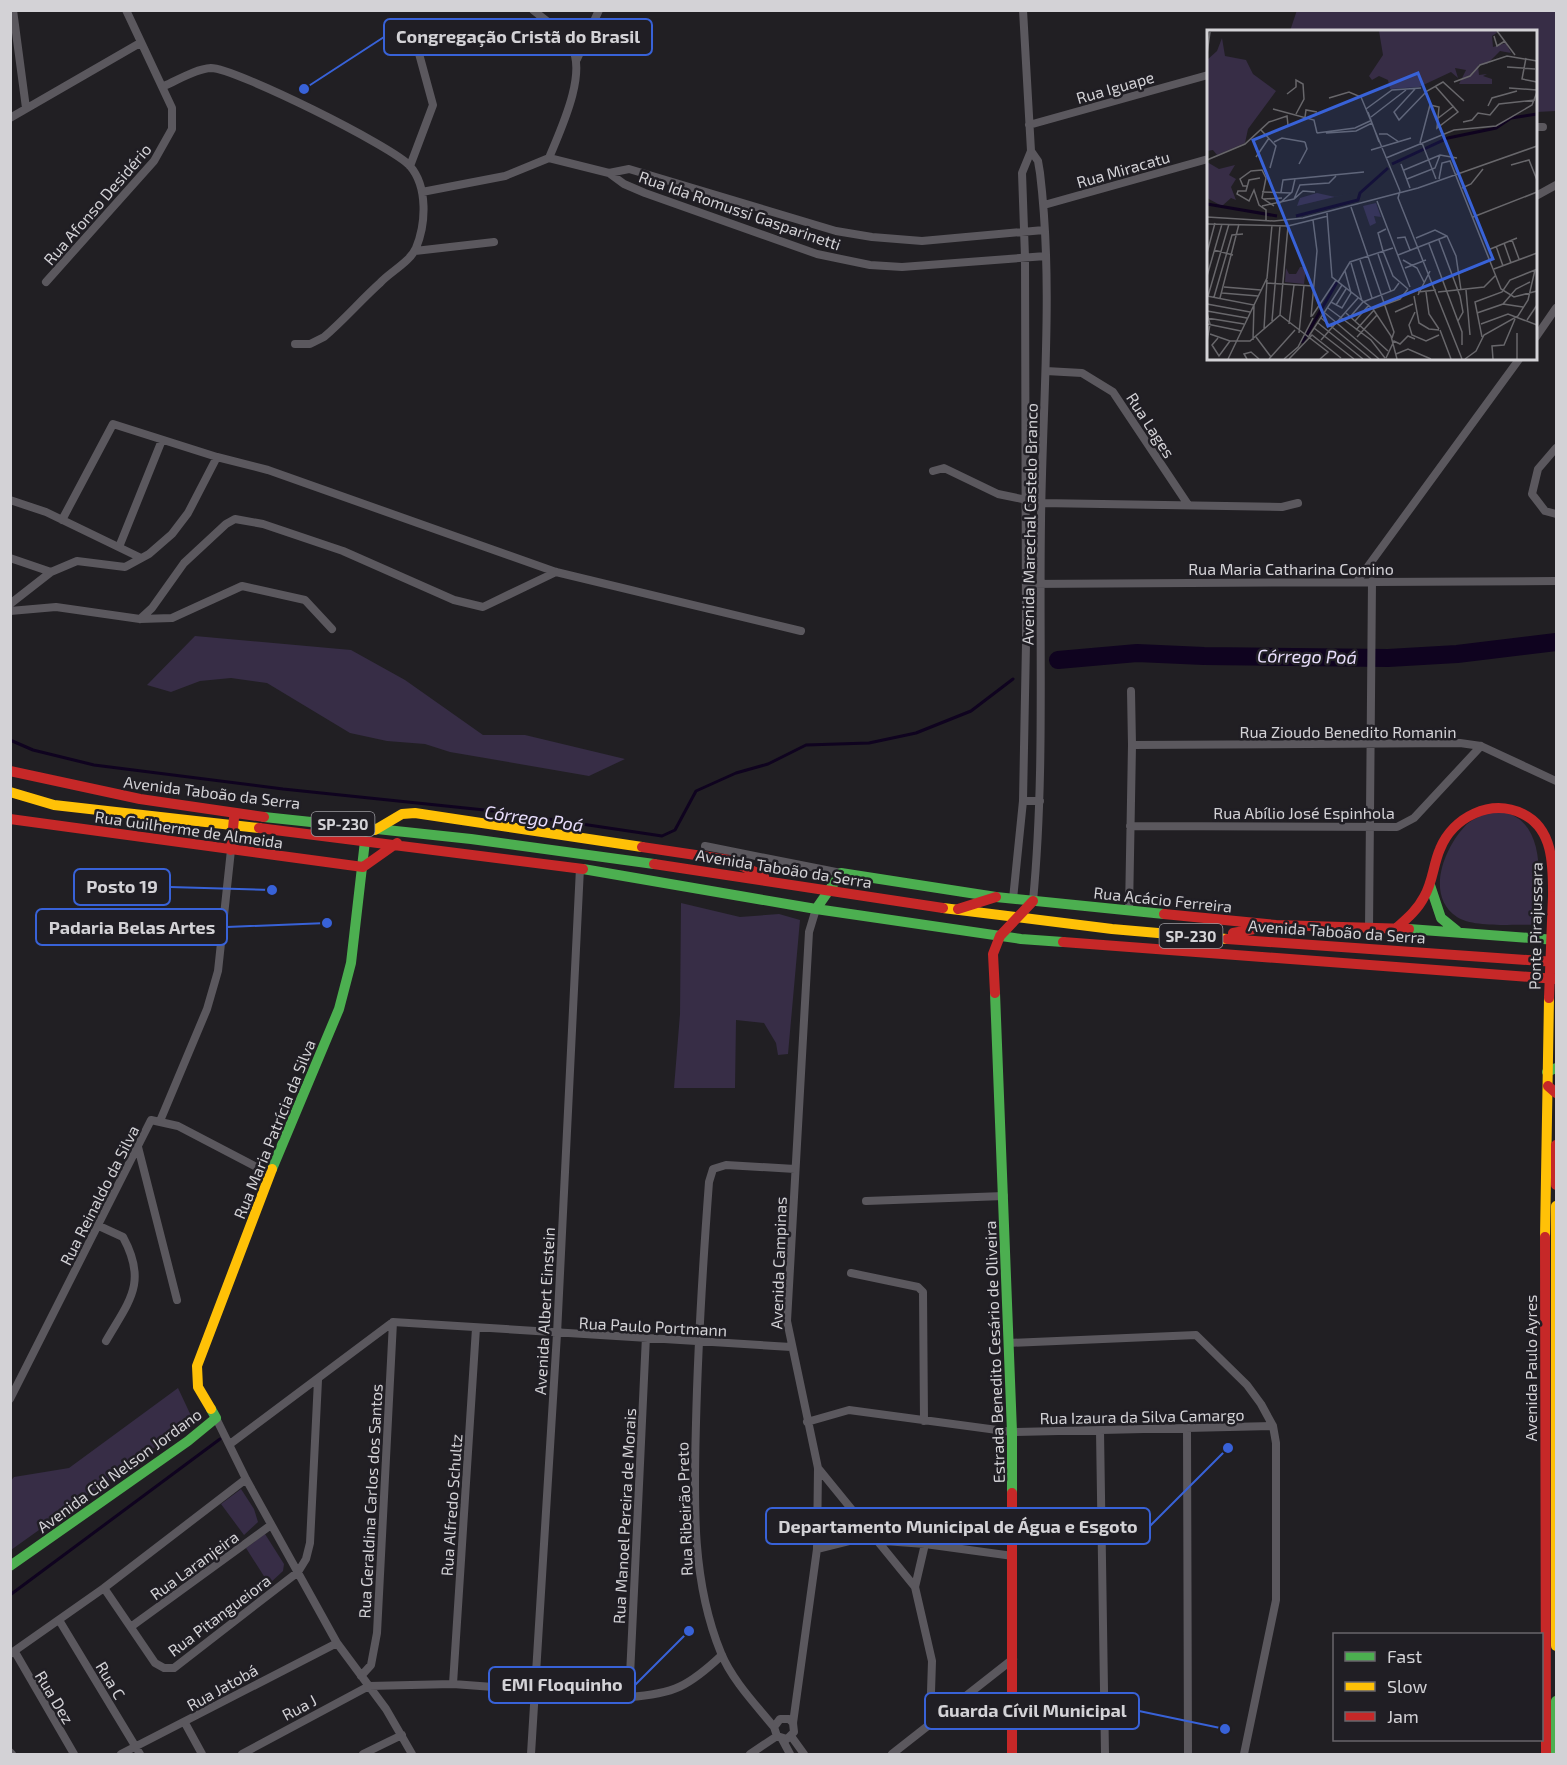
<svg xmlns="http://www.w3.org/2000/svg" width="1567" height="1765" viewBox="0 0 1567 1765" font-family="'Exo 2',sans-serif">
<rect width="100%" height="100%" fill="#211f23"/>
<path fill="#372d46" d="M 1297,10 L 1556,11 L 1556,111 L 1536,112 L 1536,32 L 1290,31 Z
M 195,636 L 351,650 L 405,680 L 483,735 L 525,735 L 625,759 L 589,776 L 450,752 L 425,744 L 387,741 L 350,733 L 267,683 L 231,678 L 200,681 L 171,692 L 147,685 Z
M 1488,812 C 1493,813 1501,811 1507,813 C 1549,826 1539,891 1535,925 C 1516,924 1473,928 1457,917 C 1424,895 1445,846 1467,824 C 1473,819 1481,816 1488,812 Z
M 681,903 L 740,917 L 779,914 L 800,920 L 788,1054 L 778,1055 L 776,1043 L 764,1023 L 736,1020 L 735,1088 L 674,1088 L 680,1014 Z
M 178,1388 L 193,1420 L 11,1550 L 10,1482 L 14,1477 L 69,1468 Z
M 241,1489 L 254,1509 L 258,1522 L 244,1535 L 221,1504 Z
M 265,1534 L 284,1564 L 283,1571 L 269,1584 L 246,1548 Z"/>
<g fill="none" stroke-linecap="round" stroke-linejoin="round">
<path stroke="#0f031f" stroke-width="3" d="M 10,740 L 33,750 L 94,765 L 283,789 L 494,811 L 662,836 L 675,830 L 696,791 L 736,773 L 768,764 L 806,745 L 869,743 L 916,733 L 971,711 L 1013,679
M 10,1595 L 220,1439"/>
<path stroke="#0f031f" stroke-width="18" d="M 1058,660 L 1137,653 L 1204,656 L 1388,658 L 1457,654 L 1556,642"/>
<path stroke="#5b585e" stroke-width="8" d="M 13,10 L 26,108
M 1023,10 L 1031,151 L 1038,161 L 1040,173 C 1054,289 1042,406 1041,523 C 1039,649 1045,775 1033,901
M 577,59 L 599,10
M 164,86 C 178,80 195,69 211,68 C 235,68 394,147 410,166 C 428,187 426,224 416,248 C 410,262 390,272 380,283 C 361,300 344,320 324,337 L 310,344 L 295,344
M 10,118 L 140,43
M 1029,125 L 1208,75
M 1536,127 L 1543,127
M 549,158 L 609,173 L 629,169 L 836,231 L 872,237 L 922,241 L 1044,230
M 410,166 L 433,105 L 418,50
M 609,173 L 624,184 L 645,193 L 817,254 L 870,265 L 902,267 L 1046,256
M 422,192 L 505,176 L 549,158 C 560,131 588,73 571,46 C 562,31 546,21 533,10
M 1536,196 L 1556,185
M 1044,205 L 1208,159
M 415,251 L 494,242
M 46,282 L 154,161 L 172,129 L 172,108 L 126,10
M 1536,337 L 1556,308
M 1046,371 L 1082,373 L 1113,392 L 1187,503
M 1556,448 L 1538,469 L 1532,494 L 1545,511 L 1556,514
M 933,471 L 944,468 L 998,494 L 1041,503 L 1282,507 L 1298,503
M 10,500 L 46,512 L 139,557
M 62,520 L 113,424 L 217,457 L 268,470 L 556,572 L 801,631
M 119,547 L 162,440
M 10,558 L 51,572
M 1358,580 L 1520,358
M 1026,584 L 1556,581
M 10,604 L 51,572 L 77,561 L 125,567 L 149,554 L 172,534 L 188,513 L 217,457
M 10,611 L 56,607 L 140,619 L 172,618 L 242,586 L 305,600 L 332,629
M 140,619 L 152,608 L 184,563 L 226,524 L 235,519 L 263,524 L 343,551 L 454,600 L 483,607 L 556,572
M 1132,745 L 1460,743 L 1481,746 L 1556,781
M 1023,801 L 1040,801
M 1130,826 L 1397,827 L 1414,818 L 1481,746
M 705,846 L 841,873
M 1013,899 L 1023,801 L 1026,643 L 1025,257 L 1022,173 L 1031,151
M 1129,911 L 1132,745 L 1131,691
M 1369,930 L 1372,581
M 160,1121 L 207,1009 L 218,971 L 231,850
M 138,1147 L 177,1300
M 866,1201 L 1004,1196
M 99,1226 L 123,1237 C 148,1283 129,1301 106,1341
M 851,1273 L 918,1287 L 923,1292 L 924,1421
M 1009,1343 L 1196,1335 L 1247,1385 L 1261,1404 L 1273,1426 L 1276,1443 L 1276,1600 L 1244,1754
M 10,1399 L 151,1120 L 178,1126 L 270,1174
M 216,1418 L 246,1479 L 337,1643 L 386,1709 L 412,1754
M 807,1422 L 849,1410 L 1012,1432 L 1273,1426
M 1187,1430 L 1188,1754
M 1100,1431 L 1105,1754
M 230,1444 L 393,1322 L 791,1347
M 818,1468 L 915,1587 L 932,1661 L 930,1723
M 817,1549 L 857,1539 L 925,1544 L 1013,1556
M 915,1587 L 925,1544
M 104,1588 L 246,1479
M 59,1620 L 140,1754
M 132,1626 L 271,1525
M 15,1652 L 74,1754
M 10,1654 L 104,1588 L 155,1663 L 164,1668 L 174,1668 L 298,1572 L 306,1559 L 310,1543 L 318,1380
M 361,1676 L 371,1665 L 377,1633 L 393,1322
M 453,1684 L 476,1328
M 629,1697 L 646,1336
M 185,1723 L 202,1754
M 793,1723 L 789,1719 L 780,1719 L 774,1727 L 777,1736 L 787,1739 L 794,1732 L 793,1723 L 817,1549 L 818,1468 L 787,1321 L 809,932 L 816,909
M 774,1727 C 756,1705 732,1680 721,1653 C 691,1580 694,1501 696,1423 C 698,1343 703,1262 709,1182 L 713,1169 L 726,1165 L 795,1169
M 791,1736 L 804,1754
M 782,1739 L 790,1754
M 10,1752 L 12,1754
M 121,1754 L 337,1643
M 242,1754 L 369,1686 L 453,1684 L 629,1697 C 674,1694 689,1686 722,1655
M 363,1754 L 402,1735
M 531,1754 L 557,1334 L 580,868
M 750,1754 L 777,1736
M 892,1754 L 1013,1659"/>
<path stroke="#4caf50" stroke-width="10" d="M 264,817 L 471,839 L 654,864
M 583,869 L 816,909 L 1021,939 L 1063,942
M 1430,885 L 1441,918 L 1457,931
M 816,909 L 841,873 L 996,897 L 1164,914
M 1409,929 L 1556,940
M 995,993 L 1012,1432 L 1012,1493
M 1547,1072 L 1556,1068
M 272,1169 L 339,1009 L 351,963 L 365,841
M 10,1566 L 188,1441 L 216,1418 L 211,1409
M 1556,1701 L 1556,1754"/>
<path stroke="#ffc107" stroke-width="10" d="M 10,792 L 54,805 L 259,828
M 375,830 L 402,814 L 415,813 L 642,847
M 943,908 L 1112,929 L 1227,939
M 1556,1206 L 1556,1646
M 1545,1237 L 1549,998
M 211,1409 L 198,1387 L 197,1366 L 272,1169"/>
<path stroke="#c62828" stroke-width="10" d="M 10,771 L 140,799 L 264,817
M 10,819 L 363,867
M 259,828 L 583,869
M 642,847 L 729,860 L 764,876
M 231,850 L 234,818
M 654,864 L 943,908
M 363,867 L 397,843
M 958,909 L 996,897
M 1164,914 L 1276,925 L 1409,929
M 1393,931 C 1404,921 1417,911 1424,897 C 1433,882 1433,865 1440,849 C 1453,817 1491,798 1523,814 C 1554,829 1553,867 1553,896
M 1233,933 L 1276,925
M 1227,939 L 1556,962
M 1063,942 L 1556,979
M 995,993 L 993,954 L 1000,936 L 1033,901
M 1548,1086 L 1556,1093
M 1556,1145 L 1556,1185
M 1545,1237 L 1546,1754
M 1012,1493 L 1012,1754"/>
<path stroke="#c62828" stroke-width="10" d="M 1549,998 L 1553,896"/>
</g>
<g text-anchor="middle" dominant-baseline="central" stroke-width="5" stroke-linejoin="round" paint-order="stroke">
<g fill="#201e24" stroke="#9d9ca1" stroke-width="1.5">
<rect x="311.5" y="812" width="63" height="24" rx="4.5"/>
<rect x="1159.5" y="924" width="63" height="24" rx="4.5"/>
</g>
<g font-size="15" font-weight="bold" fill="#d3d2d6">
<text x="343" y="824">SP-230</text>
<text x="1191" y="936">SP-230</text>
</g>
<g font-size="16" fill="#d3d2d6" stroke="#201e24">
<text transform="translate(1115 87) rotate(-16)">Rua Iguape</text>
<text transform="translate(1123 169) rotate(-16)">Rua Miracatu</text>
<text transform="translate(97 204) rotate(-49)">Rua Afonso Desidério</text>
<text transform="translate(740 210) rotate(19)">Rua Ida Romussi Gasparinetti</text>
<text transform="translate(1151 425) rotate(57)">Rua Lages</text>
<text transform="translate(1029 524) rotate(-89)">Avenida Marechal Castelo Branco</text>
<text x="1291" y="568">Rua Maria Catharina Comino</text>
<text x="1348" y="731">Rua Zioudo Benedito Romanin</text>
<text transform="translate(212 792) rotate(7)">Avenida Taboão da Serra</text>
<text x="1304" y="812">Rua Abílio José Espinhola</text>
<text transform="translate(189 829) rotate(8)">Rua Guilherme de Almeida</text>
<text transform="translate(784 868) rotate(9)">Avenida Taboão da Serra</text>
<text transform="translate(1163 899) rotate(6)">Rua Acácio Ferreira</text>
<text transform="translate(1535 926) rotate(-89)">Ponte Pirajussara</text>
<text transform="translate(1337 931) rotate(4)">Avenida Taboão da Serra</text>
<text transform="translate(274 1129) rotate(-68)">Rua Maria Patrícia da Silva</text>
<text transform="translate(99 1195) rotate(-63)">Rua Reinaldo da Silva</text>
<text transform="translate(778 1263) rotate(-88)">Avenida Campinas</text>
<text transform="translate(544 1311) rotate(-87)">Avenida Albert Einstein</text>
<text transform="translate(653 1326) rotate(3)">Rua Paulo Portmann</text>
<text transform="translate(994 1352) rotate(-92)">Estrada Benedito Cesário de Oliveira</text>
<text transform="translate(1530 1368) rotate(-90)">Avenida Paulo Ayres</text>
<text transform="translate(1142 1416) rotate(-1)">Rua Izaura da Silva Camargo</text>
<text transform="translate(119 1470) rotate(-36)">Avenida Cid Nelson Jordano</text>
<text transform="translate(370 1501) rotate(-87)">Rua Geraldina Carlos dos Santos</text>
<text transform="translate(451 1505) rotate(-86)">Rua Alfredo Schultz</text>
<text transform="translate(684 1509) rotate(-92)">Rua Ribeirão Preto</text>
<text transform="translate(624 1516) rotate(-87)">Rua Manoel Pereira de Morais</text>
<text transform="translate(194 1565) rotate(-36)">Rua Laranjeira</text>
<text transform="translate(219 1615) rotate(-37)">Rua Pitangueiora</text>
<text transform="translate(111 1680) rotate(59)">Rua C</text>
<text transform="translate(222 1687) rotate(-29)">Rua Jatobá</text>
<text transform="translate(55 1697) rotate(59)">Rua Dez</text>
<text transform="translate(299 1707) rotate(-28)">Rua J</text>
</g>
<g font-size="18" font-style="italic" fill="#e9defd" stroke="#201e24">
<text transform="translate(1307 656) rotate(1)">Córrego Poá</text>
<text transform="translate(534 818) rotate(8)">Córrego Poá</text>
</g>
</g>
<g transform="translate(1207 30)">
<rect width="330" height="330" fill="#211f23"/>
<path d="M 172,1 L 287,1 L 291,2 L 285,6 L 286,17 L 299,13 L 304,23 L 293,21 L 280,34 L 271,35 L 272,45 L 280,44 L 276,46 L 285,49 L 285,54 L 252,54 L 259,40 L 248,38 L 251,48 L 244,42 L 212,57 L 183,59 L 181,50 L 172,46 L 165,50 L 162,46 L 176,25 ZM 15,8 L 18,26 L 39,30 L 46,44 L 69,61 L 41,99 L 38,113 L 10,125 L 6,120 L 0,121 L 0,30 L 10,21 ZM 0,132 L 12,139 L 28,135 L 22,145 L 29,149 L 24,157 L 29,170 L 24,168 L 15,176 L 0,168 ZM 110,163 L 128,167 L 144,163 L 90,176 L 93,168 ZM 169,173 L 174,187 L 167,186 L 169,193 L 163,196 L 156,176 ZM 93,237 L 99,237 L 97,254 L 78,252 L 79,238 L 82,244 L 89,244 Z" fill="#372d46"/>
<path fill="none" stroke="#0f031f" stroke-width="3" d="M 185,134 L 241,108 L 289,98 L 304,88 L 330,84M 0,174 L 70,186M 89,186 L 151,170 L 153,163 L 181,138M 95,313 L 130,252"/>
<path fill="none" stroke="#68676b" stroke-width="1.5" d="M 290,1 L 308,25M 287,6 L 290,16 L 298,11M 0,24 L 3,2M 319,28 L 315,49 L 330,52M 300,37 L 328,39M 247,52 L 263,46 L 273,35 L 300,26 L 330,31M 302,58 L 330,60M 208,59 L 187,82 L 192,90 L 220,61 L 236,52 L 257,71M 80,64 L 89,57 L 89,50 L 96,54 L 97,69 L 89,84M 122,68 L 142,62 L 154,67 L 193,161M 281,76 L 285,68 L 310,61M 66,79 L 107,90 L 110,103M 159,79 L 185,60 L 214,58M 161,82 L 172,112M 98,87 L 99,80 L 110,82M 164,87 L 199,60M 230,89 L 247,76M 256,92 L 265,90 L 271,83 L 283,85 L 292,74 L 328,70M 54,100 L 69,116 L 63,138M 110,103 L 148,98 L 163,91M 119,103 L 149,101 L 165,93M 172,104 L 180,104 L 192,112M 67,112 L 75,108 L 98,112M 213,113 L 223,75 L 232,77 L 230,98 L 251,82 L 228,56M 215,113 L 229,149M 164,120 L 204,108M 49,127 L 62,108M 179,128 L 247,100 L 289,96 L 325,75 L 330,62M 0,130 L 38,114 L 62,92 L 80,86 L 81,95M 92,134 L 100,119 L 98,112M 194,134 L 203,158M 304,135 L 322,130 L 330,150M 197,140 L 233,125 L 250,128M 53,148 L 42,150 L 39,161 L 31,161 L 30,164 L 42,171 L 47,160 L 52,175 L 59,180 L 59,190M 200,149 L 228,138 L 233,125M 232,149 L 235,133 L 243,131 L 294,259 L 307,267 L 330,261M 41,156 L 36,156 L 33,149 L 44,141 L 55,140 L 59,148 L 55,168 L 67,176M 255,158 L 264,154 L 276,139M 193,161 L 191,168 L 255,329M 55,162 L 84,163M 74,162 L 76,150 L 157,142M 57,169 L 75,168M 87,169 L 93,155 L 122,153 L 129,146M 170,171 L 203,257M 73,173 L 85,162 L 88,149M 55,176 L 87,169 L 96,161 L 108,162M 144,177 L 187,302 L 185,308M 120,183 L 125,247 L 166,279 L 184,306 L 190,329M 0,187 L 67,191 L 96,188 L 211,158 L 330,116M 266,187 L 330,162M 0,194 L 81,196 L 121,186M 179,199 L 171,203 L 176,221 L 186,246 L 201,259M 190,208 L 198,207 L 203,220M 209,208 L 228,200 L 240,206 L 249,226 L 254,260M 232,210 L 253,266 L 256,282 L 251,291M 305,210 L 312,229M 297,213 L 304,233M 222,214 L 255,302 L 255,315M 289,216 L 296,236M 7,220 L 26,225M 281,220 L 310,208M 0,223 L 8,193M 171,224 L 184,262M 191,225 L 240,206M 153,230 L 165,268M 196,230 L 210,238 L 217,252M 144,233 L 155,271M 198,238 L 219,230M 287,239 L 330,223M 252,243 L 283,230M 0,246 L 15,194M 131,252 L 143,232 L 186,218M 60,253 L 106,256M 17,257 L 54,260M 259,260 L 263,305M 211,262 L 229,260M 219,262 L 222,284 L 232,299M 231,262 L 277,257 L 289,245M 15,263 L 51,266M 211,265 L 223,241M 0,266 L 47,275 L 46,310M 1,266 L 22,194M 207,266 L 212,293 L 222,299 L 232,300M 7,267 L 25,205 L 36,204M 13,268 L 32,194M 124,272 L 135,255M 0,274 L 43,282M 296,274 L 316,277M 129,275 L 139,259M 121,278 L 164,310 L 178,328M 166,279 L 193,269 L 201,259M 0,281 L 40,288M 188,282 L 206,274M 208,282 L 202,295 L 205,305 L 219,311 L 232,305M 0,283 L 3,294 L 0,312M 118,283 L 172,329M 139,283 L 181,321M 270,283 L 296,274 L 309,259 L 323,252M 73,285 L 81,196M 73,285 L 121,322 L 113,329M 105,286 L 129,250M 104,287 L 110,221 L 106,190M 143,287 L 156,272 L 187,260 L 192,253M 0,288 L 37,294M 114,288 L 164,329M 320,290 L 330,275M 65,291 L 73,196M 148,291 L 162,275M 111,293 L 156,329M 0,294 L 34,301M 82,294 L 87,255M 274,294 L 301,284 L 330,295M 107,298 L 147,329M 57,299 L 60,250M 149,300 L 167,280M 233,300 L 244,329M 92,303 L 97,255M 3,304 L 23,311 L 43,311 L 73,285M 102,306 L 124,272 L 135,278 L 144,263 L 138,241M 49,307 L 64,327M 150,307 L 170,285M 11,308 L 5,315 L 12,326 L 23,311M 114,310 L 151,268M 189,324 L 201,319 L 224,329M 179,328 L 187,311 L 193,314 L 201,306 L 208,309M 21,329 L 60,248 L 65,195M 40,329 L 37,324 L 44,322 L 52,329M 62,329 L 88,300M 77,329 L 91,317 L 106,288M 82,329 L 105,305 L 134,328M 258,329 L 269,321 L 277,305 L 311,286 L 321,270 L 328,240 L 303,250 L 295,262 L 268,272 L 275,307M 286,329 L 285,316 L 297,315 L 308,289M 310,329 L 310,303"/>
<path fill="#3862d8" fill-opacity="0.15" stroke="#3862d8" stroke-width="3" d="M 211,43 L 286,229 L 121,296 L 46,110 Z"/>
<rect width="330" height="330" fill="none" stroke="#d3d2d6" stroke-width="3"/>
</g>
<path fill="none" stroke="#3862d8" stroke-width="2" d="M304 89L384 37M272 890L170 887M327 923L227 927M1228 1448L1150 1526M689 1631L635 1685M1225 1729L1139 1711"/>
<g fill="#3862d8" stroke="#201e24" stroke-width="2">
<circle cx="304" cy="89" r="6"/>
<circle cx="272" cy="890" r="6"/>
<circle cx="327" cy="923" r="6"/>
<circle cx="1228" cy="1448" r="6"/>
<circle cx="689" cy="1631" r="6"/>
<circle cx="1225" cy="1729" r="6"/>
</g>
<g fill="#201e24" stroke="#3862d8" stroke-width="2">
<rect x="384" y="19" width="268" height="36" rx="6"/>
<rect x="74" y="869" width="96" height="36" rx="6"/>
<rect x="36" y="909" width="191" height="36" rx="6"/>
<rect x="766" y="1508" width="384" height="36" rx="6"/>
<rect x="489" y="1667" width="146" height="36" rx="6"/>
<rect x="925" y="1693" width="214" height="36" rx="6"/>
</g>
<g font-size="18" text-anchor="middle" font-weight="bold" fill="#d3d2d6">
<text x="518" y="43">Congregação Cristã do Brasil</text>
<text x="122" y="893">Posto 19</text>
<text x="132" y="934">Padaria Belas Artes</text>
<text x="958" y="1533">Departamento Municipal de Água e Esgoto</text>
<text x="562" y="1691">EMI Floquinho</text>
<text x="1032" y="1717">Guarda Cívil Municipal</text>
</g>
<rect width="1567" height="1765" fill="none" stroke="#d3d2d6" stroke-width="24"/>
<rect x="1333" y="1633" width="210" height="108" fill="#201e24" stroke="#68666b" stroke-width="1.5"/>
<rect x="1345" y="1652" width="30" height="9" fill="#4caf50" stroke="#68666b" stroke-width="1.5"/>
<text x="1387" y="1663" font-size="18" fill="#d3d2d6">Fast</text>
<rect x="1345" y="1682" width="30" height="9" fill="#ffc107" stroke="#68666b" stroke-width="1.5"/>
<text x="1387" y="1693" font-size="18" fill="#d3d2d6">Slow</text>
<rect x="1345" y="1712" width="30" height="9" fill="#c62828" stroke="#68666b" stroke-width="1.5"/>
<text x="1387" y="1723" font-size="18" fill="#d3d2d6">Jam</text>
</svg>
